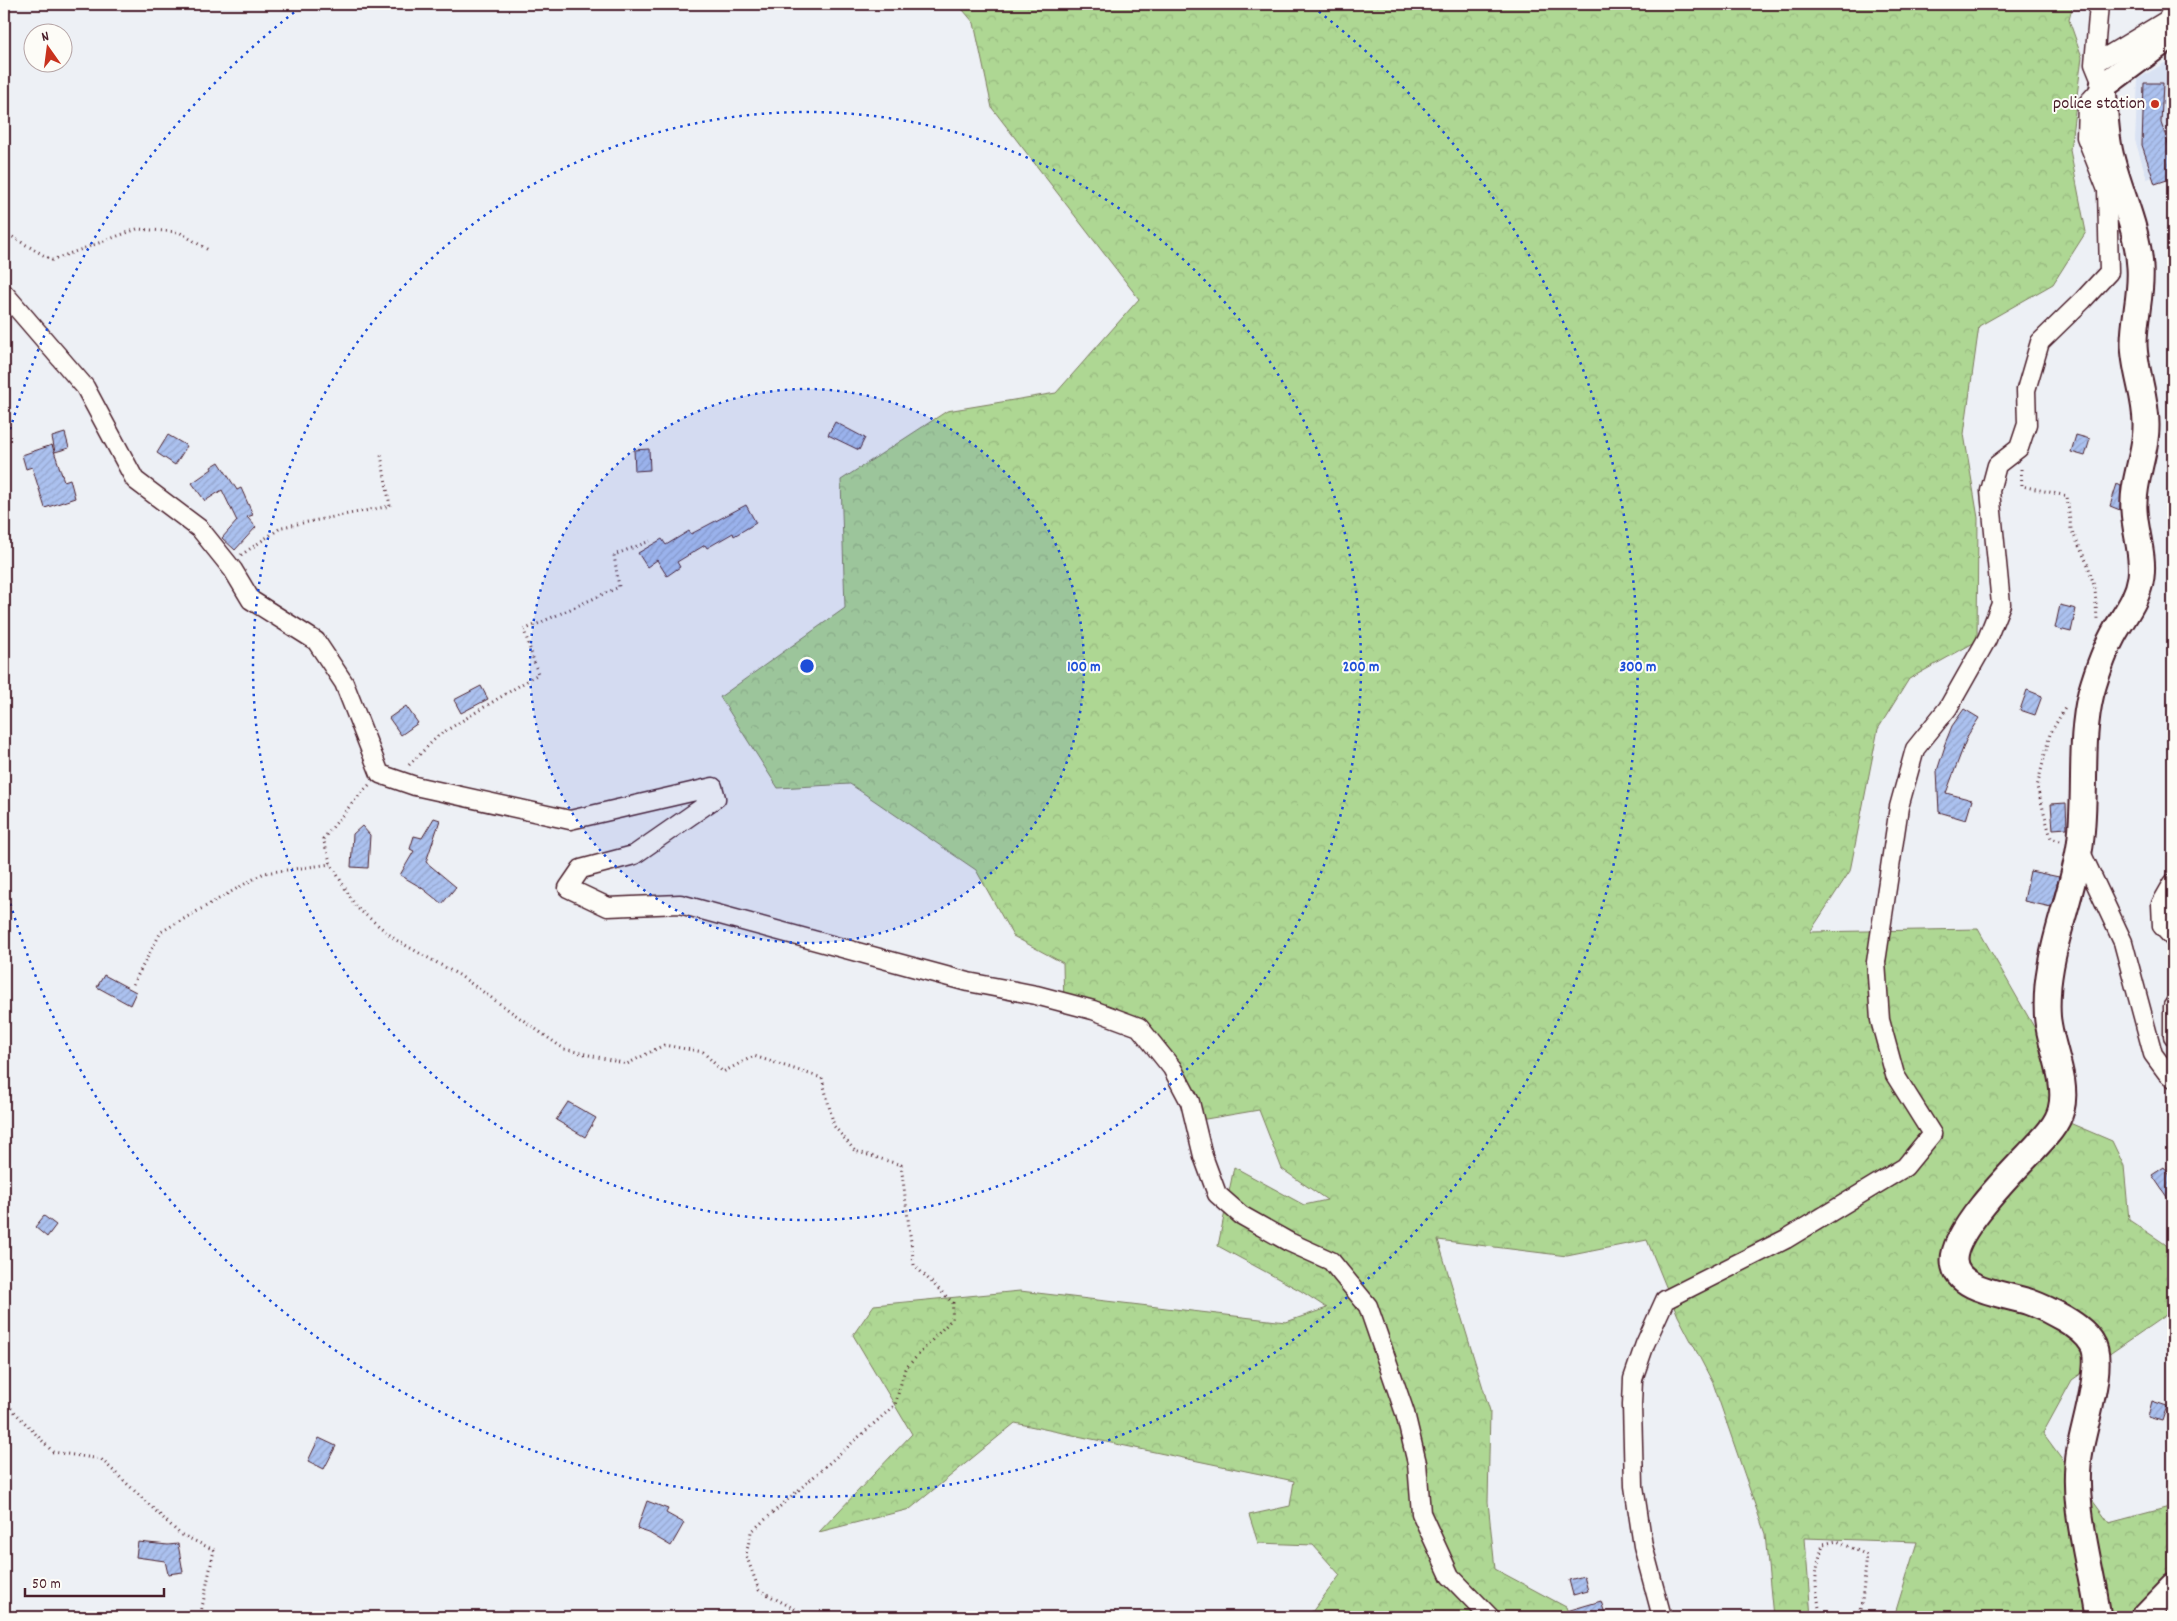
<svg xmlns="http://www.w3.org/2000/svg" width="2177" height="1621" viewBox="0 0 2177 1621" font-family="Dekko,sans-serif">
<defs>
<pattern id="forest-crowns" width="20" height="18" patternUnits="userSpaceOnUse" patternTransform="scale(1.25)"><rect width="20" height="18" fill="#aed793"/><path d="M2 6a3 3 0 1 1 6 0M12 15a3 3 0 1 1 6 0" fill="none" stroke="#97b87f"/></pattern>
<pattern id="building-hatch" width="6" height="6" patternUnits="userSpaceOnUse" patternTransform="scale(1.25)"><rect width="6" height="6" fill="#abc1ef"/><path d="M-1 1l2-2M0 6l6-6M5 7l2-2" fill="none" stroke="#95a5cd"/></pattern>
</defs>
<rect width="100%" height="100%" fill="#edf0f5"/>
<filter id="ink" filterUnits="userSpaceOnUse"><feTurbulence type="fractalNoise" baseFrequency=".02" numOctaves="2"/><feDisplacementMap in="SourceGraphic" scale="10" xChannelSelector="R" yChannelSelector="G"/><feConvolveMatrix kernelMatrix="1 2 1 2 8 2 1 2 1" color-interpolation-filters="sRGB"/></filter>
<g filter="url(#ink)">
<path fill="#d9e2f3" d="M 2173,58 L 2173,170 L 2147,179 L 2135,140 L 2138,79 Z"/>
<path fill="url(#forest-crowns)" stroke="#7c7b5f" d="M 958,4 L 2073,4 L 2069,20 L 2082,57 L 2070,150 L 2086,232 L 2053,284 L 1979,326 L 1964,434 L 1978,518 L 1977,641 L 1909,679 L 1878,729 L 1850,871 L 1810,932 L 1978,929 L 2042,1041 L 2058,1118 L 2112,1141 L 2124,1166 L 2129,1220 L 2165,1244 L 2173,1253 L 2173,1310 L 2072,1380 L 2043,1433 L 2109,1523 L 2173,1506 L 2173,1617 L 1894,1617 L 1917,1542 L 1805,1538 L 1811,1617 L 1773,1617 L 1765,1534 L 1713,1383 L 1678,1316 L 1647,1240 L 1567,1256 L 1438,1240 L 1490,1411 L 1488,1502 L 1495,1569 L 1566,1607 L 1570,1617 L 1282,1617 L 1312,1612 L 1340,1575 L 1313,1545 L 1258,1543 L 1249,1515 L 1290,1506 L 1294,1481 L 1015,1423 L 910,1509 L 819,1532 L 912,1434 L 853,1335 L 874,1305 L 1020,1291 L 1286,1322 L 1327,1308 L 1301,1291 L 1218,1246 L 1234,1167 L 1304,1205 L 1327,1200 L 1282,1169 L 1259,1110 L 1188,1122 L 1175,1066 L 1141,1019 L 1064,1010 L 1063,963 L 1013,936 L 976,870 L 850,784 L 778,788 L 720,697 L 845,608 L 841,480 L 947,411 L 1056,393 L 1139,299 L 992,108 L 974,23 Z"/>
<path fill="url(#building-hatch)" stroke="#4a1f2b" d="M 2144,83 L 2163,83 L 2161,123 L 2173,157 L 2173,178 L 2155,184 L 2142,145 Z
M 835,422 L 865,438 L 859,450 L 828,435 Z
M 65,433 L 69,448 L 55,452 L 52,437 Z
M 168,435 L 187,446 L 175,465 L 157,453 Z
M 2076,435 L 2090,439 L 2085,456 L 2071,452 Z
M 52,445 L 64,481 L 70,479 L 75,498 L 45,508 L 32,467 L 26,469 L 22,455 Z
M 649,449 L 650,470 L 635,471 L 634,450 Z
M 219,462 L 237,490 L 241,488 L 253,515 L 247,517 L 256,527 L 235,550 L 222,538 L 237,521 L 222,490 L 205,501 L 192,483 L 212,469 L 211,467 Z
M 2117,484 L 2121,486 L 2120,510 L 2110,506 Z
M 746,505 L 756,523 L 734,536 L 733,533 L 707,548 L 705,545 L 677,562 L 680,567 L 667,576 L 657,560 L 647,567 L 638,553 L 662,539 L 666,545 L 689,531 L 691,534 Z
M 2060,605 L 2076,609 L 2071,632 L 2055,628 Z
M 481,686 L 488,699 L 461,713 L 454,700 Z
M 2027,690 L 2042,696 L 2035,715 L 2020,710 Z
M 406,706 L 418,723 L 401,735 L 389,718 Z
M 1964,709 L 1979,718 L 1968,735 L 1946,793 L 1972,800 L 1966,820 L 1939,812 L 1937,771 L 1945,746 L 1944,746 L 1952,726 Z
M 2066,803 L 2067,828 L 2053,829 L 2051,804 Z
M 434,818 L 440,820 L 426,862 L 456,887 L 442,904 L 422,888 L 400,875 L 414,851 L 410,849 L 414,836 L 422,838 Z
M 362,826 L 370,835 L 368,868 L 351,867 L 353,834 Z
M 2030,871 L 2059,877 L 2051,907 L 2024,901 Z
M 104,975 L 136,992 L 130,1005 L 97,987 Z
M 568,1102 L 596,1118 L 585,1137 L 556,1120 Z
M 2164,1167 L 2173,1180 L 2173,1206 L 2152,1175 Z
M 44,1216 L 56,1225 L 47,1237 L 35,1227 Z
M 2152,1401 L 2167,1406 L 2162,1421 L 2148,1417 Z
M 319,1438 L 336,1446 L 324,1469 L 308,1461 Z
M 647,1501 L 668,1509 L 666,1513 L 684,1523 L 671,1546 L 649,1533 L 637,1529 Z
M 138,1542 L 168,1545 L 178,1544 L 183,1572 L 168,1574 L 165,1561 L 136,1557 Z
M 1584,1576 L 1588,1591 L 1573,1595 L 1569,1580 Z
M 1601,1601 L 1606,1617 L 1560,1617 L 1560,1613 Z"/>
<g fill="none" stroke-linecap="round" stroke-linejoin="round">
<defs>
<path id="street" d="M 2094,64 L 2099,4
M 4,293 L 85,387 L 135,480 L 200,529 L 233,570 L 251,600 L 316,641 L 344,683 L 380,774 L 415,786 L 570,820 L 713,787 L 716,798 L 634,855 L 581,869 L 568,888 L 608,907 L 680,904 L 968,982 L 1036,995 L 1093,1010 L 1139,1027 L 1172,1068 L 1190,1102 L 1203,1156 L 1217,1194 L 1241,1215 L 1289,1242 L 1331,1261 L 1368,1306 L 1405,1413 L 1417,1463 L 1421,1513 L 1450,1576 L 1490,1617
M 2079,848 L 2123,942 L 2153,1054 L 2167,1073 L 2173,1078
M 2173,883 L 2161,904 L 2162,926 L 2173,938
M 2173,1006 L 2173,1036
M 1662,1617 L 1643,1546 L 1634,1486 L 1632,1405 L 1633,1379 L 1645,1344 L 1665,1300 L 1786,1239 L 1905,1167 L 1932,1134 L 1895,1075 L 1880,1020 L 1876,962 L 1899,807 L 1915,749 L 1948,708 L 1987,639 L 2001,604 L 1990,491 L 1997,465 L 2019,448 L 2027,424 L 2026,390 L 2040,342 L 2083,300 L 2109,272 L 2107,190 L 2086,137 L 2087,104 L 2103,86 L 2094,64 L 2167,20 L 2173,8"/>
<path id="secondary" d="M 2098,1617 C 2091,1564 2070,1503 2080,1450 C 2084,1425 2105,1362 2092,1343 C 2082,1325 2048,1309 2029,1302 C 2007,1294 1954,1291 1954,1260 C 1954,1230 2011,1173 2032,1151 C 2042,1140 2057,1126 2061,1110 C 2068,1084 2053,1052 2049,1027 C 2046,1014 2047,998 2048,985 C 2053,937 2073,892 2080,845 C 2087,794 2079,742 2091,693 C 2097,672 2105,649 2116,630 C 2126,613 2138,598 2141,577 C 2144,555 2135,532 2134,510 C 2132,482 2146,454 2146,427 C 2147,398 2134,371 2134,343 C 2134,318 2142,292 2140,267 C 2138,230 2121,196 2112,161 C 2105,138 2105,110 2103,86 L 2173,34
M 2144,1617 L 2173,1587"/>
</defs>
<use href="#street" stroke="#4a1f2b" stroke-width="21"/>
<use href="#secondary" stroke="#4a1f2b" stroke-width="29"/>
<path stroke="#4a1f2b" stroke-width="3" stroke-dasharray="1 4" stroke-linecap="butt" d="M 4,232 L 52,260 L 137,229 L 179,232 L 210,251
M 2021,469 L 2022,486 L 2067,496 L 2071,529 L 2088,565 L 2095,589 L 2097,619
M 241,555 L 282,527 L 390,506 L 381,455
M 409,765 L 439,735 L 538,674 L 524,630 L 619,587 L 614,555 L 650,541
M 369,785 L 353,802 L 323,839 L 331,864 L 356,907 L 396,940 L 459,975 L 564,1049 L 627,1064 L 664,1045 L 703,1052 L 723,1072 L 754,1056 L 822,1078 L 834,1126 L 855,1151 L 901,1165 L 914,1265 L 953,1303 L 952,1319 L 905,1369 L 895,1405 L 751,1532 L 746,1555 L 759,1590 L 804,1614 L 821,1617
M 2060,841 L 2051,838 L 2037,787 L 2050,734 L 2065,708
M 133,984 L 161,932 L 264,873 L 331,864
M 4,1401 L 53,1452 L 101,1459 L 180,1534 L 214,1550 L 200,1617
M 93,1617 L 97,1617
M 1819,1617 C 1820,1603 1815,1590 1816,1576 C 1817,1566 1820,1555 1823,1544 L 1837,1541 L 1867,1555 L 1862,1602 L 1858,1617"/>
<use href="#street" stroke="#fdfcf7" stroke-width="18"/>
<use href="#secondary" stroke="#fdfcf7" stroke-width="25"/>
</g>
</g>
<circle cx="807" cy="666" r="277" fill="#1d4ed8" fill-opacity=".12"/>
<g fill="none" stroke="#1d4ed8" stroke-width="2.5" stroke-dasharray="2.5 5">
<circle cx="807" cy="666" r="277"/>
<circle cx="807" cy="666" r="554"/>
<path d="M4 451A831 831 0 0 1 301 7M1313 7A831 831 0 1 1 4 881"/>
</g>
<circle fill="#c8321e" stroke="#fdfcf7" stroke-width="2" cx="2155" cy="104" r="5"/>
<g text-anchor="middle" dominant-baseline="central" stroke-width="4" stroke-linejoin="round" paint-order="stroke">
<g font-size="18" fill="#4a1f2b" stroke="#fdfcf7" text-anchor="end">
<text x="2145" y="104">police station</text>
</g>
</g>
<circle cx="807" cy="666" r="8" fill="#1d4ed8" stroke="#fdfcf7" stroke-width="2.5"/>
<g font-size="15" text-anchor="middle" font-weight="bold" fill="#1d4ed8" stroke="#fdfcf7" stroke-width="4" stroke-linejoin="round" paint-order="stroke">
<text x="1084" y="671">100 m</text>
<text x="1361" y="671">200 m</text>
<text x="1638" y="671">300 m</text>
</g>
<rect width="2177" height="1621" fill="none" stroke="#fdfcf7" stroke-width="20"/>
<rect x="10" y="10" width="2157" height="1601" fill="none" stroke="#4a1f2b" stroke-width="2" filter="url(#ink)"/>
<g transform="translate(48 48) rotate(346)"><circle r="24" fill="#fdfcf7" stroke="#b5a4a5"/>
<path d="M0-4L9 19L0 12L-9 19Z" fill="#c8321e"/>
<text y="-8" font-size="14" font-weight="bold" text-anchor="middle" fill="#4a1f2b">N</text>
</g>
<path d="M25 1588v8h139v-8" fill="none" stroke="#4a1f2b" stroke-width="2.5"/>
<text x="32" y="1588" font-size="15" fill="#4a1f2b" stroke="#fdfcf7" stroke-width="4" paint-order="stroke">50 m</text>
</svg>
